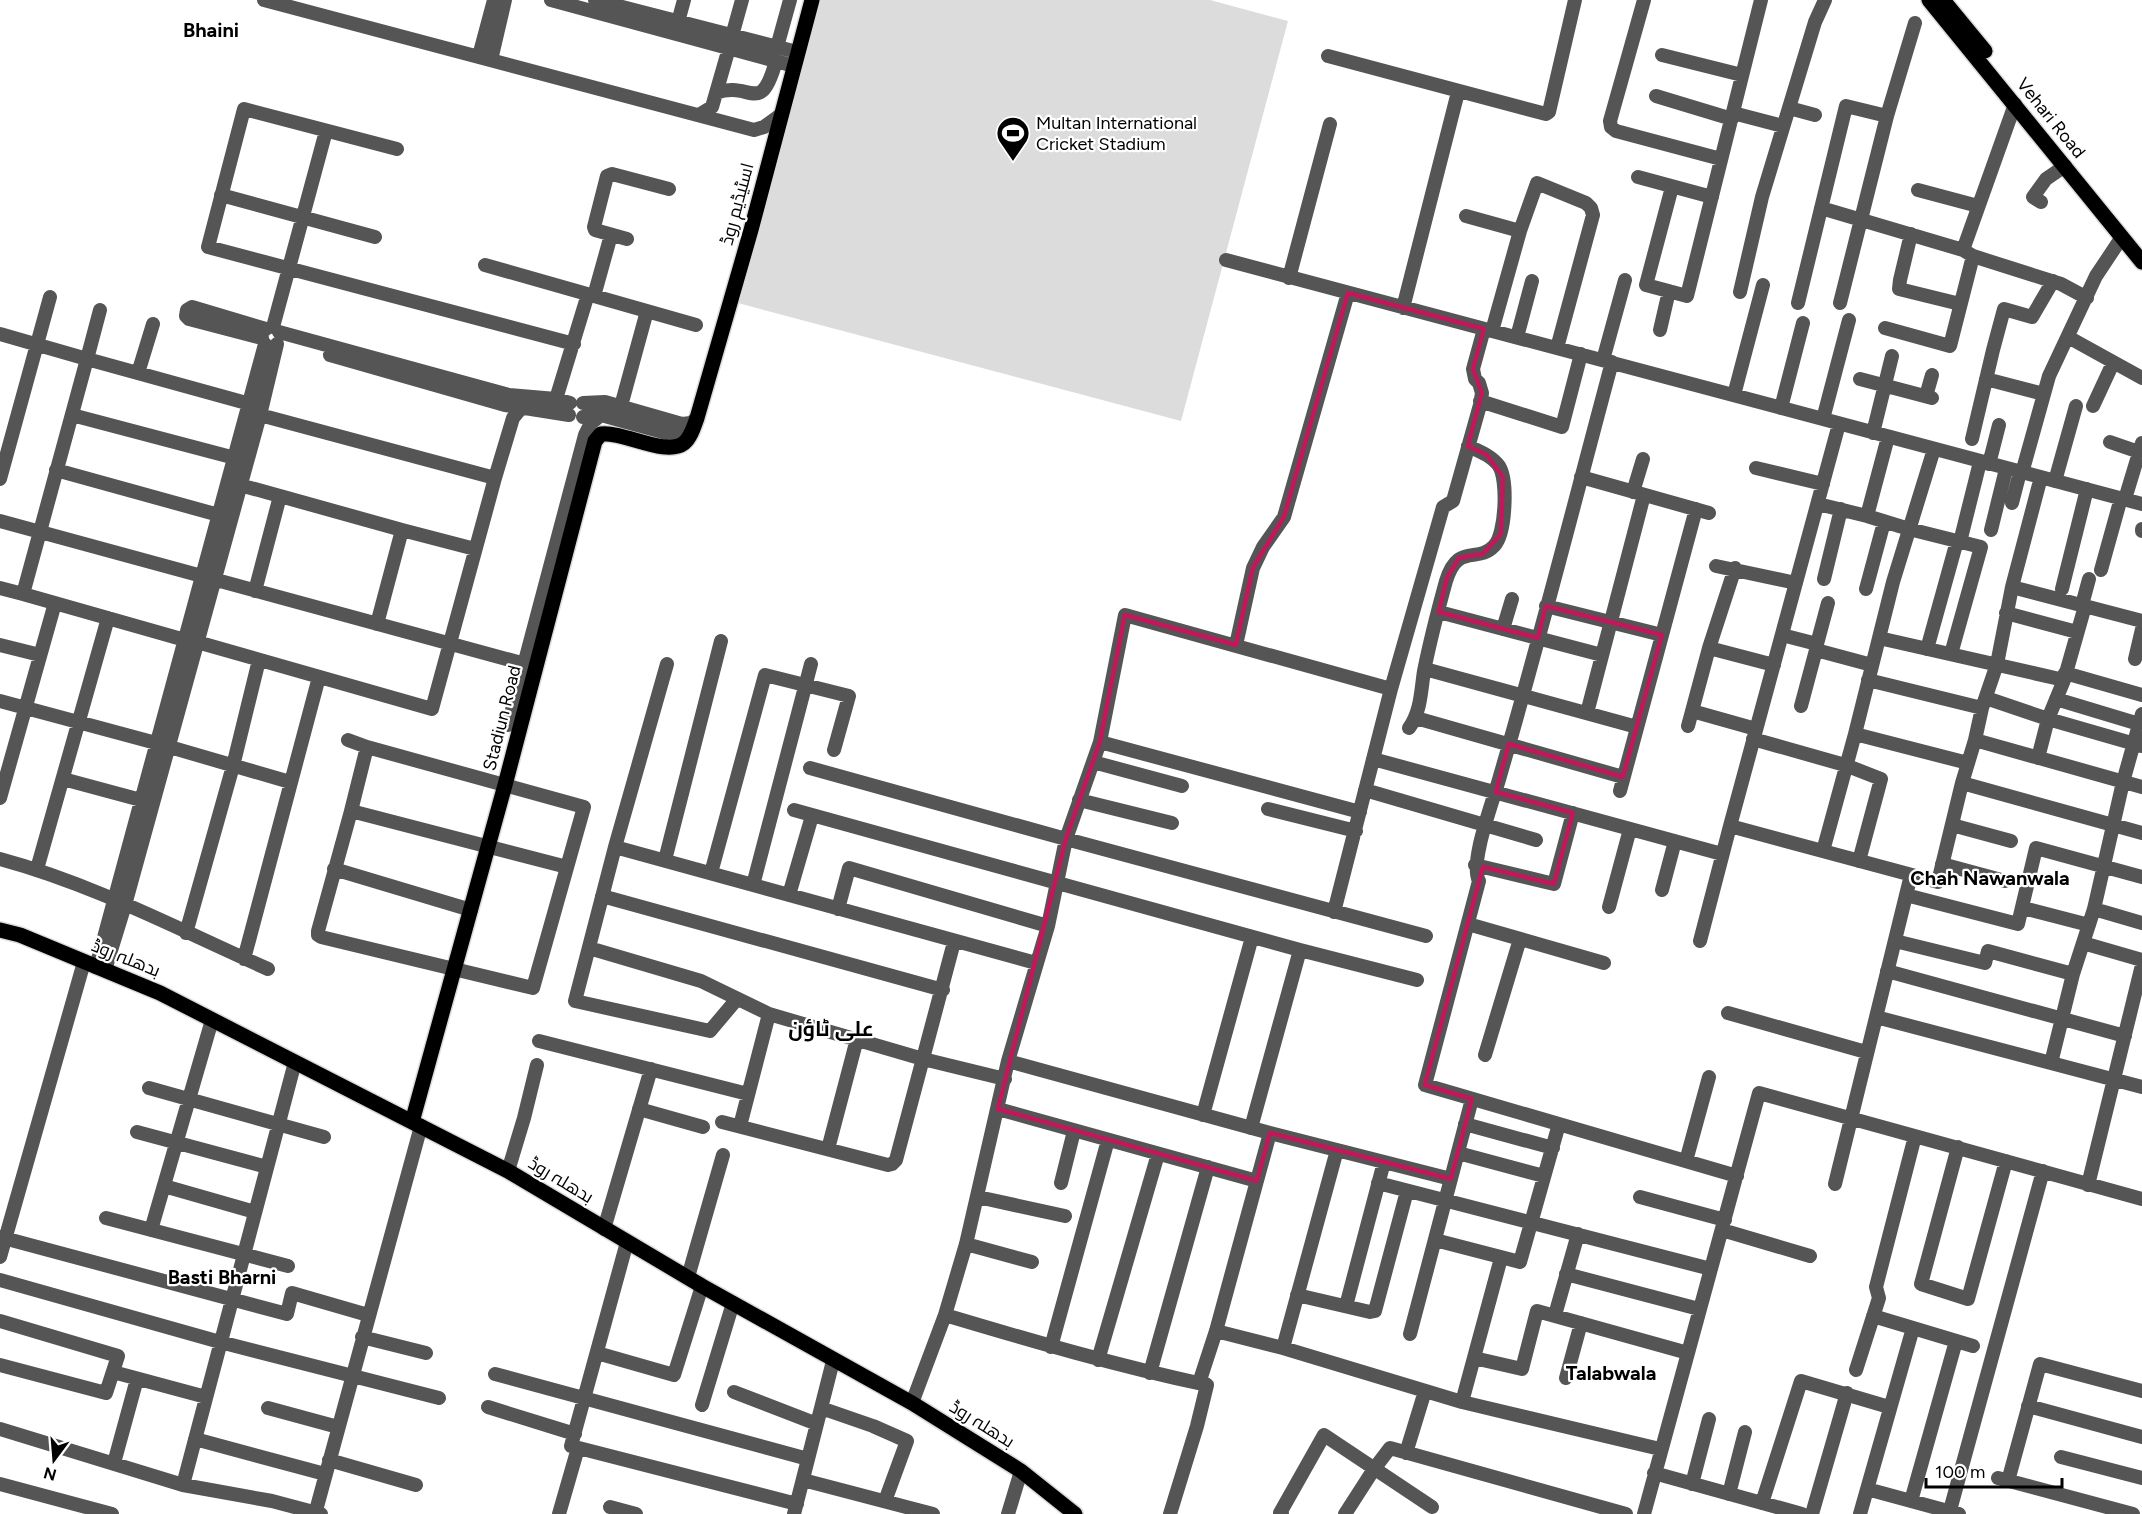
<svg xmlns="http://www.w3.org/2000/svg" width="2142" height="1514" viewBox="0 0 2142 1514" font-family="Figtree,Cairo,sans-serif">
<rect width="100%" height="100%" fill="#fff"/>
<path fill="#dcdcdc" d="M 819,0 L 1210,0 L 1288,21 L 1181,421 L 738,303 Z"/>
<g fill="none" stroke-linecap="round" stroke-linejoin="round">
<defs>
<path id="major" d="M 1929,0 L 2142,262
M 1943,0 L 1985,51
M 0,930 L 20,935 L 160,993 L 508,1171 L 702,1286 L 912,1403 L 1021,1471 L 1075,1514
M 412,1122 L 505,785 L 595,441 L 601,434 C 623,431 666,457 684,443 C 691,437 694,426 697,418 L 751,230 L 812,0"/>
</defs>
<use href="#major" stroke="#dbdbdb" stroke-width="18"/>
<path stroke="#555" stroke-width="14" d="M 264,0 L 754,130 L 764,127 L 782,114
M 551,0 L 794,66
M 595,0 L 797,52
M 1644,0 L 1610,121 L 1611,127 L 1616,131 L 1721,159
M 678,22 L 684,0
M 732,36 L 742,0
M 777,47 L 790,0
M 1662,55 L 1742,75
M 479,56 L 494,0
M 1328,56 L 1546,114 L 1549,112 L 1575,0
M 491,60 L 505,0
M 716,93 C 751,80 760,118 776,61
M 1656,96 L 1732,119
M 1789,108 L 1815,115
M 1733,113 L 1783,126
M 699,115 L 712,107 L 729,48
M 397,149 L 244,109 L 208,247 L 574,344
M 1638,177 L 1712,197
M 1672,187 L 1646,285 L 1687,296 L 1761,0
M 1918,190 L 1978,206
M 221,195 L 375,237
M 2041,202 L 2033,197 L 2046,179 L 2065,166
M 1821,208 L 1963,250 L 1973,256 L 2061,284 L 2087,298
M 1466,216 L 1520,231
M 1911,234 L 1900,280 L 1899,289 L 1960,304
M 627,239 L 595,230 L 594,227 L 607,176 L 612,174 L 669,189
M 1963,250 L 2015,104
M 1226,260 L 2142,504
M 485,265 L 696,325
M 1289,278 L 1330,124
M 1740,292 L 1762,197 L 1815,22 L 1825,0
M 594,296 L 611,235
M 1798,303 L 1846,106 L 1887,116
M 1840,303 L 1887,116 L 1915,23
M 1403,308 L 1458,92
M 273,327 L 326,131
M 1885,328 L 1950,346 L 1973,256
M 1660,330 L 1669,291
M 1492,331 L 1520,231 L 1537,183 L 1586,203 L 1591,208 L 1593,215 L 1557,348
M 279,332 L 509,395 L 556,399 L 570,403
M 0,334 L 87,359 L 100,310
M 1517,337 L 1532,281
M 2068,337 L 2142,378
M 262,338 L 189,319 L 186,316 L 187,310 L 192,307 L 266,329
M 330,355 L 505,405 L 569,415
M 1603,360 L 1625,280
M 1612,362 C 1575,500 1540,639 1500,776 C 1494,799 1469,862 1479,881 L 1425,1085 L 1737,1176
M 138,373 L 153,324
M 1860,379 L 1932,398
M 1986,379 L 2044,394
M 1734,395 L 1763,285
M 1926,396 L 1932,375
M 556,399 L 588,294
M 1480,401 L 1562,427 L 1581,354
M 583,403 L 605,402 L 682,424 L 691,423
M 621,406 L 647,311
M 2093,406 L 2113,363
M 1781,408 L 1803,323
M 72,415 L 235,458
M 260,415 L 495,478
M 583,417 L 601,415 L 674,435 L 681,432 L 697,418
M 1823,419 L 1849,320
M 1873,433 L 1892,356
M 1972,439 L 1993,350 L 2004,309 L 2032,317 L 2053,281
M 2110,442 L 2139,452
M 1989,464 L 1999,425
M 1756,468 L 1823,484
M 56,470 L 226,517
M 2022,473 L 2049,376 L 2096,276 L 2122,237
M 1581,477 L 1709,513
M 0,479 L 50,297
M 2055,481 L 2076,406
M 240,485 L 280,496
M 1633,492 L 1643,459
M 2125,499 L 2142,443
M 2012,503 L 2020,472
M 1818,504 L 1867,516 L 1888,437
M 1867,516 L 1909,529 L 1981,547 L 1951,654
M 0,521 L 525,664
M 402,530 L 475,549
M 1991,530 L 2006,469
M 2142,531 L 2142,529
M 1960,542 L 1980,462
M 1716,566 L 1796,583
M 2101,570 L 2121,498
M 1824,579 L 1841,509
M 2012,587 L 2142,621
M 0,588 L 23,594
M 1866,589 L 1884,522
M 2062,589 L 2087,489
M 255,591 L 280,496 L 402,530 L 377,624
M 2082,605 L 2089,579
M 1546,606 L 1662,635
M 1439,612 L 1602,655
M 2006,613 L 2077,632
M 1503,629 L 1512,599
M 1782,635 L 1817,644 L 1816,650 L 1872,665
M 1879,638 L 2064,680
M 185,640 L 23,594 L 87,359 L 250,404
M 197,642 L 432,709 L 495,478 L 513,418 L 522,407
M 1817,644 L 1828,603
M 0,645 L 40,655
M 1236,645 L 1253,568 L 1263,547 L 1284,517 L 1348,293
M 1709,648 L 1774,665
M 1927,649 L 1957,541
M 2135,659 L 2142,629
M 667,664 L 615,847 L 575,1001 L 710,1031 L 737,999
M 1425,669 L 1637,727
M 2065,673 L 2142,695
M 1868,680 L 1982,708
M 1986,698 L 2048,719 L 2142,746
M 2056,699 L 2139,724
M 0,701 L 156,743 L 290,782
M 1801,706 L 1816,650
M 1692,711 L 1756,729
M 1587,713 L 1644,495
M 1416,718 L 1623,777
M 508,725 L 585,435 L 591,423 L 601,415
M 1688,726 L 1709,648 L 1735,568
M 1409,728 C 1421,712 1421,690 1424,671 C 1430,641 1438,610 1446,581 C 1458,542 1477,564 1494,546 C 1506,534 1508,480 1499,466 C 1492,456 1479,451 1468,446
M 1855,734 L 1968,763
M 1753,739 L 1845,765 L 1881,779 L 1859,861
M 348,740 L 367,747
M 1975,740 L 2142,787
M 1100,742 L 1360,812
M 2038,758 L 2048,719 L 2064,680 L 2085,606
M 1373,759 L 1722,854
M 1093,762 L 1182,786
M 810,768 L 1066,839 L 1426,936
M 63,779 L 141,800
M 1962,783 L 2142,833
M 1365,790 L 1536,840
M 1620,791 L 1696,509
M 0,798 L 55,603
M 1079,800 L 1172,823
M 1268,809 L 1356,831
M 794,810 L 1300,950 L 1417,980
M 351,811 L 318,931 L 318,935 L 321,937 L 533,988 L 584,807 L 367,747 L 351,811 L 567,867
M 1952,825 L 2011,841
M 1730,826 L 1938,882 L 1962,783 L 1975,740 L 1982,708 L 1997,664 L 2012,587 L 2041,477
M 615,847 L 1036,963
M 1823,851 L 1855,734 L 1893,582 L 1934,449
M 0,859 C 93,884 180,930 268,969
M 665,860 L 721,641
M 1942,864 L 2005,881
M 1475,865 L 1554,884 L 1573,813
M 37,869 L 108,618
M 334,869 L 471,910
M 711,873 L 765,675 L 849,696 L 834,750
M 753,885 L 811,664
M 1662,890 L 1675,841
M 789,895 L 812,816
M 1906,895 L 2018,924 L 2036,848 L 2142,877
M 602,896 L 943,990
M 1609,907 L 1630,829
M 2023,908 L 2089,925
M 838,909 L 849,868 L 1048,926
M 2094,909 L 2142,923
M 1334,912 L 1391,689 L 1443,507 L 1453,501 L 1480,405 L 1482,393 L 1479,383 L 1475,379 L 1473,369 L 1484,329
M 1468,924 L 1604,963
M 186,933 L 233,766 L 259,660
M 1700,941 L 1730,826 L 1839,424
M 1895,941 L 1985,963 L 1988,951 L 2073,974
M 2083,943 L 2142,960
M 589,948 L 701,981 L 769,1014 L 923,1059 L 1005,1079
M 244,959 L 319,677
M 96,967 L 265,344
M 105,970 L 125,905 L 260,415 L 277,344
M 1887,971 L 2125,1036
M 1728,1013 L 1866,1052
M 1876,1017 L 2142,1087
M 539,1041 L 748,1094
M 1485,1055 L 1520,939
M 1008,1061 L 1270,1133 L 1451,1179
M 2051,1063 L 2073,974 L 2094,909 L 2123,782 L 2142,714
M 149,1088 L 324,1137
M 639,1109 L 703,1127
M 998,1109 L 1257,1181
M 1203,1115 L 1252,937
M 722,1122 L 888,1165 L 892,1164 L 896,1160 L 954,942
M 1465,1124 L 1553,1148
M 740,1126 L 769,1014
M 1251,1128 L 1300,950
M 137,1132 L 267,1167
M 1958,1147 L 1921,1284 L 1968,1299 L 2006,1161
M 828,1149 L 857,1039
M 1458,1153 L 1544,1176
M 1686,1161 L 1709,1077
M 508,1171 L 524,1118 L 537,1065
M 1061,1183 L 1074,1131
M 1378,1183 L 1711,1269
M 1835,1184 L 1911,875
M 2088,1185 L 2142,965
M 164,1186 L 255,1212
M 978,1197 L 1065,1216
M 1640,1197 L 1725,1220
M 106,1218 L 288,1266
M 604,1229 L 651,1069
M 151,1230 L 212,1020
M 1722,1230 L 1810,1256
M 0,1237 L 287,1314 L 292,1293 L 368,1315
M 1435,1240 L 1520,1262 L 1559,1124
M 627,1242 L 571,1446 L 797,1504
M 966,1244 L 1032,1262
M 0,1257 L 84,962
M 1566,1274 L 1699,1309
M 688,1277 L 723,1155
M 0,1280 L 220,1342 L 439,1398
M 1297,1295 L 1370,1312 L 1375,1311 L 1407,1191
M 1346,1306 L 1384,1162
M 945,1315 C 1032,1341 1118,1366 1207,1385
M 1555,1315 L 1578,1234
M 1873,1316 L 1913,1328
M 0,1321 L 118,1356 L 106,1393 L 0,1365
M 1216,1331 L 1283,1348 L 1462,1402 L 1660,1449
M 1410,1334 L 1472,1099
M 362,1337 L 426,1353
M 1051,1347 L 1108,1140
M 1283,1348 L 1337,1150
M 597,1353 L 674,1375 L 702,1286
M 1474,1358 L 1522,1369 L 1537,1311 L 1688,1353
M 1098,1360 L 1158,1154
M 1856,1370 L 1879,1298 L 1876,1287 L 1915,1136
M 113,1372 L 206,1397
M 1150,1373 L 1208,1167
M 495,1374 L 808,1459
M 1566,1378 L 1581,1323
M 734,1392 L 817,1424
M 1462,1402 L 1501,1258
M 912,1403 L 945,1315 L 966,1244 L 1008,1061 L 1048,926 L 1066,839 L 1100,742 L 1125,615 L 1391,689
M 702,1405 L 733,1303
M 2028,1406 L 2142,1437
M 488,1407 L 575,1434
M 268,1408 L 338,1427
M 821,1408 L 873,1426 L 907,1441 L 885,1501
M 0,1429 L 183,1485 L 272,1501 L 321,1514
M 195,1439 L 325,1474
M 1406,1453 L 1425,1391
M 2061,1457 L 2142,1478
M 329,1460 L 416,1485
M 114,1463 L 137,1379
M 1654,1473 L 1802,1514
M 1998,1478 L 2133,1514
M 803,1480 L 933,1514
M 2008,1481 L 2040,1364 L 2142,1391
M 0,1484 L 112,1514
M 1692,1484 L 1709,1419
M 183,1485 L 295,1062
M 1867,1489 L 1959,1514
M 1729,1494 L 1745,1432
M 1911,1501 L 1956,1341
M 1762,1503 L 1801,1381 L 1889,1407
M 610,1507 L 636,1514
M 315,1514 L 421,1126
M 559,1514 L 578,1448
M 794,1514 L 833,1361
M 1008,1514 L 1021,1471
M 1170,1514 L 1197,1426 L 1207,1385 L 1200,1380 L 1216,1331 L 1270,1133
M 1282,1514 L 1280,1513 L 1324,1435 L 1432,1507
M 1345,1514 L 1374,1469 L 1390,1448 L 1626,1514
M 1644,1514 L 1759,1093 L 2142,1199
M 1812,1514 L 1847,1393
M 1860,1514 L 1913,1328 L 1973,1346
M 1949,1514 L 2043,1171"/>
<use href="#major" stroke="#000" stroke-width="15"/>
</g>
<path fill="none" stroke="#c2185b" stroke-width="4.5" stroke-linejoin="round" d="M 1348,293 L 1484,329 L 1473,369 L 1482,393 L 1468,446 L 1487,455 L 1503,477 L 1501,534 L 1483,554 L 1459,558 L 1447,578 L 1439,612 L 1538,638 L 1546,606 L 1662,635 L 1623,777 L 1509,744 L 1496,792 L 1573,813 L 1554,884 L 1483,867 L 1425,1085 L 1472,1099 L 1451,1179 L 1270,1133 L 1257,1181 L 998,1109 L 1066,839 L 1100,742 L 1125,615 L 1236,645 L 1253,568 L 1284,517 Z"/>
<defs>
<symbol id="stadium-pin" viewBox="-11 -11 22 30"><path d="M0 17L-7.5 6A9.5 9.5 0 1 1 7.5 6Z" fill="#000" stroke="#fff"/><path d="M0-5a6.5 5 0 1 0 0 10a6.5 5 0 1 0 0-10ZM-3.5-1.8h7v3.6h-7Z" fill="#fff"/></symbol>
</defs>
<g fill-rule="evenodd">
<use href="#stadium-pin" x="994" y="114" width="38" height="52"/>
</g>
<g text-anchor="middle" dominant-baseline="central" stroke-width="4.5" stroke-linejoin="round" paint-order="stroke">
<g font-size="18" fill="#000" stroke="#fff">
<text transform="translate(2051 118) rotate(51)">Vehari Road</text>
<text transform="translate(737 204) rotate(-75)">اسٹیڈیم روڈ</text>
<text transform="translate(502 718) rotate(-76)">Stadiun Road</text>
<text transform="translate(126 958) rotate(22)">بدھلہ روڈ</text>
<text transform="translate(561 1180) rotate(31)">بدھلہ روڈ</text>
<text transform="translate(982 1424) rotate(32)">بدھلہ روڈ</text>
</g>
<g font-size="18" fill="#000" stroke="#fff" text-anchor="start">
<text x="1036" y="123">Multan International<tspan x="1036" dy="21">Cricket Stadium</tspan></text>
</g>
<g font-size="20" font-weight="bold" fill="#000" stroke="#fff">
<text x="211" y="30">Bhaini</text>
<text x="1990" y="878">Chah Nawanwala</text>
<text x="222" y="1277">Basti Bharni</text>
<text x="1611" y="1373">Talabwala</text>
</g>
<g font-size="21" font-weight="bold" fill="#000" stroke="#fff">
<text x="831" y="1028">علی ٹاؤن</text>
</g>
</g>
<g transform="translate(54 1460) rotate(196)" stroke="#ffffff" stroke-width="4.5" paint-order="stroke">
<path d="M0-4.5L10 22L0 15L-10 22Z" fill="#000000"/>
<text y="-9" font-size="16" font-weight="bold" text-anchor="middle" fill="#000000">N</text>
</g>
<path d="M1926 1478v9h136v-9" fill="none" stroke="#000000" stroke-width="3"/>
<text x="1935" y="1478" font-size="18" fill="#000000" stroke="#ffffff" stroke-width="4.5" paint-order="stroke">100 m</text>
</svg>
